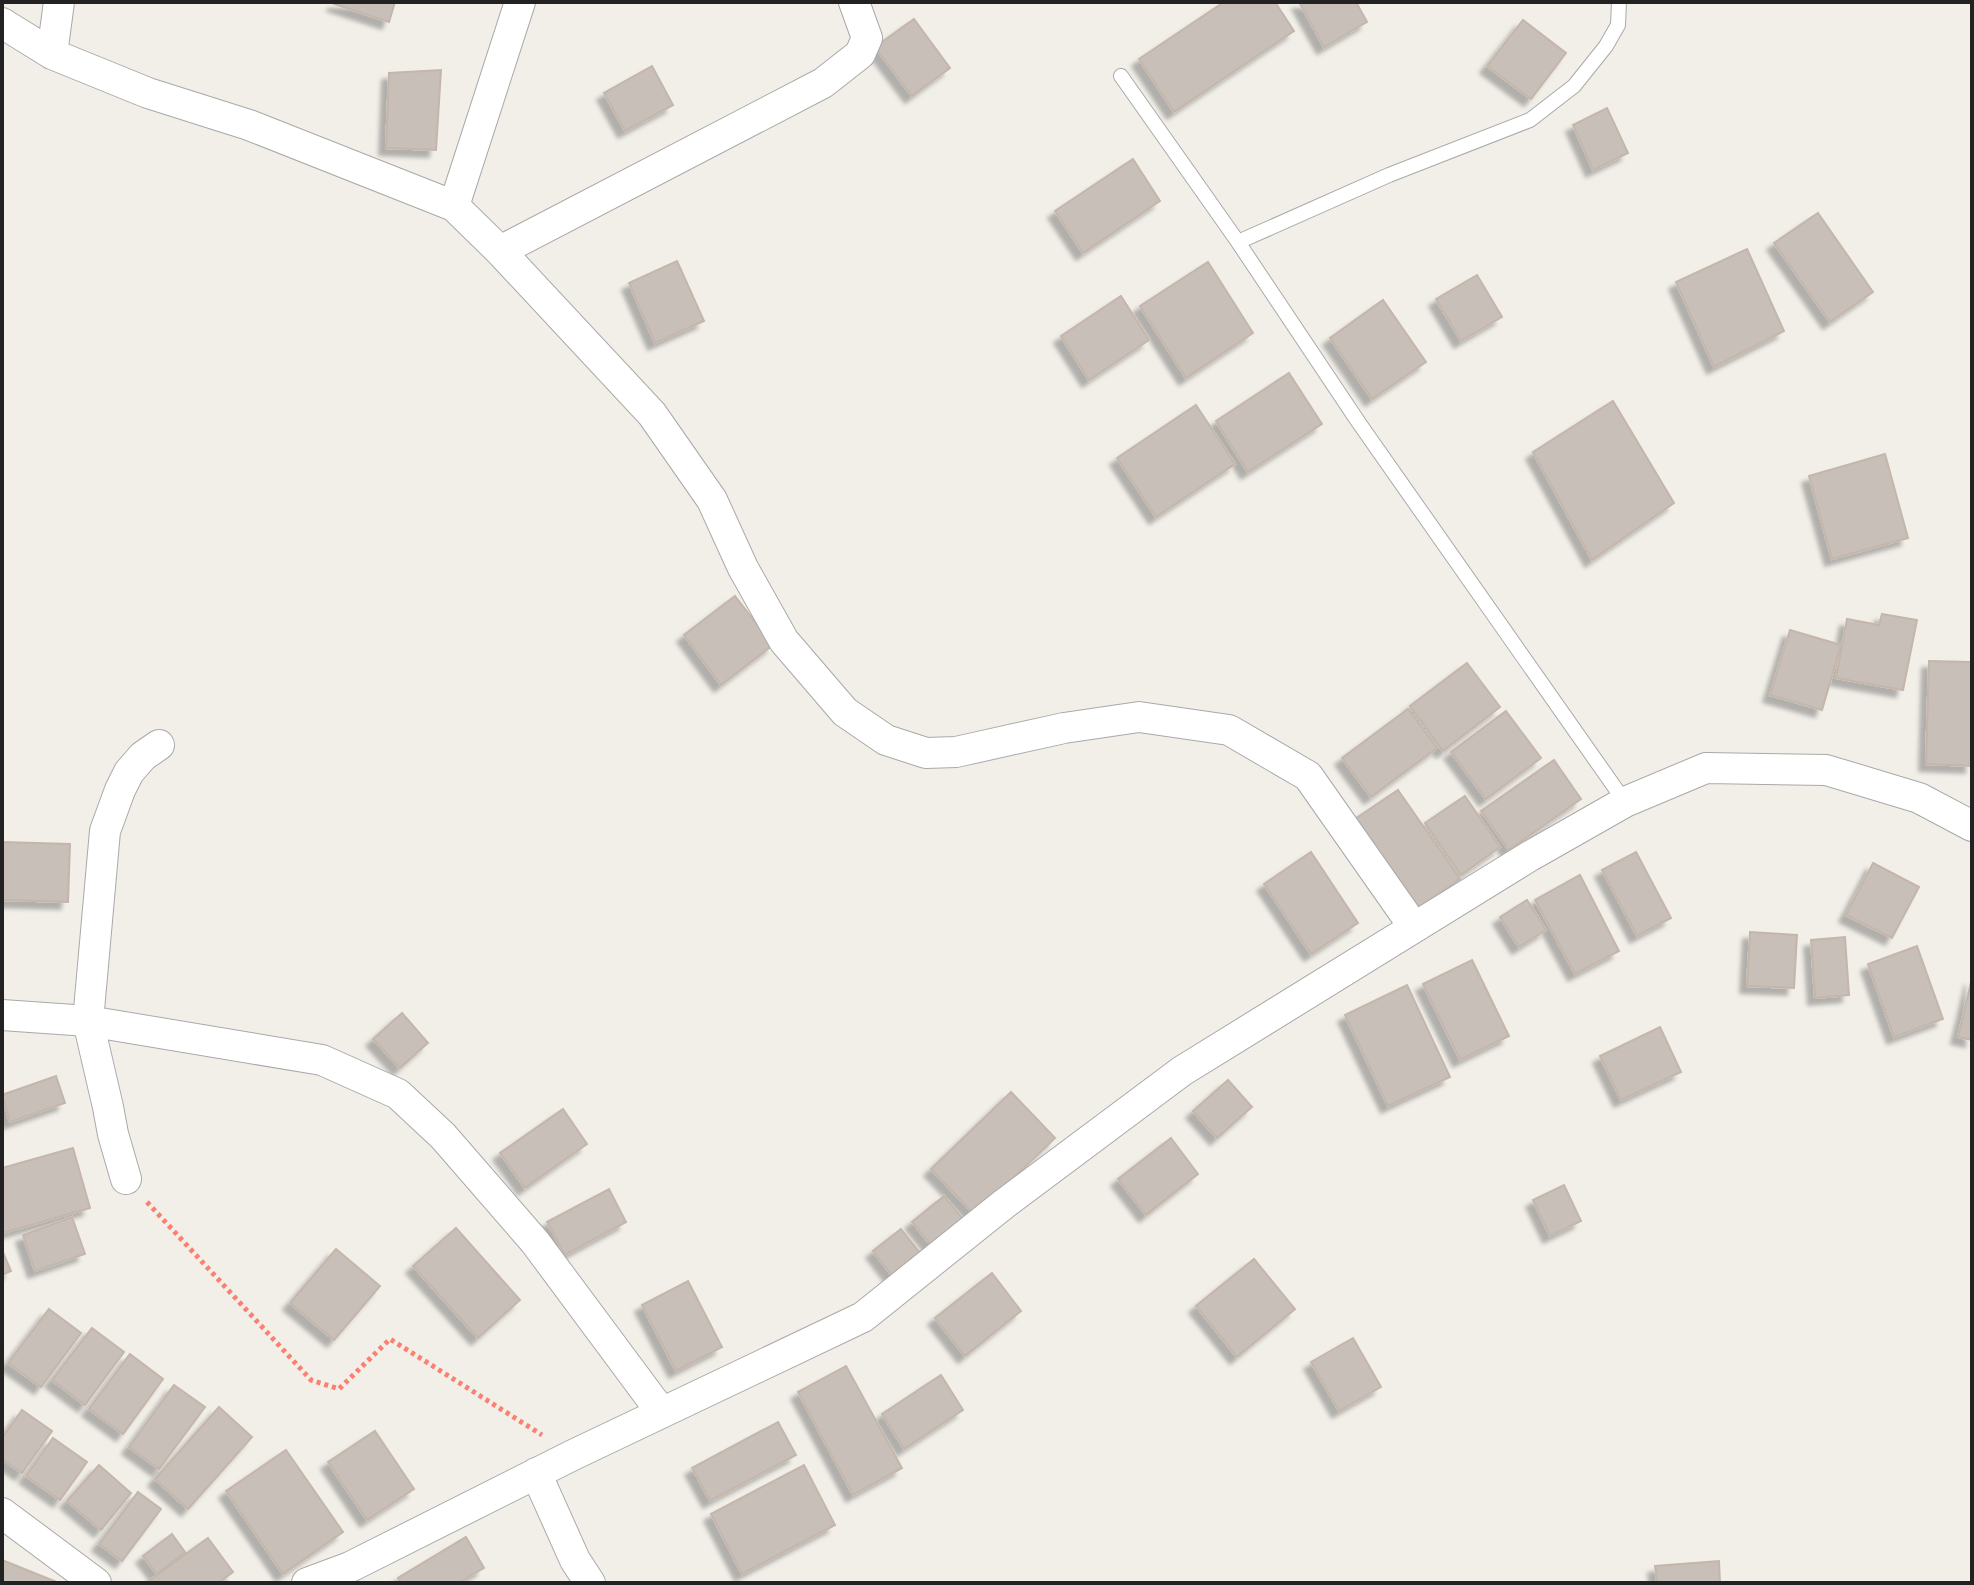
<svg xmlns="http://www.w3.org/2000/svg" width="1974" height="1585" viewBox="0 0 1974 1585" font-family="Helvetica,sans-serif">
<defs>
<filter id="shadow"><feDropShadow dx="-7" dy="7" stdDeviation="2" flood-color="#0004"/></filter>
</defs>
<rect width="100%" height="100%" fill="#f2efe9"/>
<path fill="#c7bfb8" stroke="#c4b6ab" stroke-width="2" filter="url(#shadow)" d="M 335,2 L 395,2 L 389,22 L 334,4 Z
M 1224,2 L 1275,2 L 1294,31 L 1174,112 L 1139,59 Z
M 1299,2 L 1356,2 L 1367,22 L 1324,47 Z
M 914,19 L 950,68 L 912,96 L 875,47 Z
M 1523,20 L 1566,53 L 1531,99 L 1487,66 Z
M 652,66 L 673,105 L 625,131 L 604,93 Z
M 441,70 L 436,150 L 386,148 L 389,73 Z
M 1607,108 L 1628,153 L 1593,170 L 1573,125 Z
M 1133,159 L 1160,201 L 1083,253 L 1055,211 Z
M 1818,213 L 1873,292 L 1830,322 L 1774,243 Z
M 1747,249 L 1784,331 L 1714,367 L 1676,282 Z
M 677,261 L 704,321 L 655,343 L 629,283 Z
M 1208,262 L 1253,333 L 1186,378 L 1140,306 Z
M 1477,275 L 1502,317 L 1461,341 L 1436,299 Z
M 1121,296 L 1149,340 L 1089,380 L 1061,336 Z
M 1383,300 L 1426,362 L 1372,399 L 1330,338 Z
M 1289,373 L 1322,424 L 1248,472 L 1216,421 Z
M 1613,401 L 1674,503 L 1592,560 L 1533,452 Z
M 1196,405 L 1235,464 L 1156,517 L 1117,458 Z
M 1885,454 L 1908,538 L 1832,559 L 1809,476 Z
M 735,596 L 773,645 L 721,685 L 684,635 Z
M 1882,614 L 1917,620 L 1903,690 L 1836,678 L 1847,619 L 1879,625 Z
M 1790,630 L 1841,645 L 1822,710 L 1770,695 Z
M 1929,661 L 1972,662 L 1972,766 L 1926,764 Z
M 1467,663 L 1500,707 L 1443,751 L 1410,706 Z
M 1408,709 L 1437,748 L 1371,797 L 1342,758 Z
M 1506,711 L 1541,758 L 1486,799 L 1451,752 Z
M 1554,760 L 1581,799 L 1509,850 L 1481,811 Z
M 1398,790 L 1460,879 L 1414,911 L 1352,821 Z
M 1465,796 L 1500,847 L 1461,875 L 1425,823 Z
M 2,842 L 70,844 L 68,902 L 2,900 Z
M 1311,852 L 1358,923 L 1311,954 L 1264,884 Z
M 1636,852 L 1671,918 L 1637,936 L 1602,870 Z
M 1873,863 L 1919,887 L 1892,938 L 1846,915 Z
M 1580,875 L 1619,951 L 1575,974 L 1535,900 Z
M 1527,900 L 1546,930 L 1519,947 L 1500,917 Z
M 1750,932 L 1797,935 L 1794,988 L 1747,986 Z
M 1845,937 L 1849,995 L 1815,998 L 1811,940 Z
M 1917,946 L 1943,1019 L 1894,1037 L 1868,964 Z
M 1472,960 L 1509,1036 L 1460,1060 L 1423,984 Z
M 1972,978 L 1972,1040 L 1958,1037 Z
M 1407,985 L 1450,1077 L 1388,1106 L 1345,1015 Z
M 402,1013 L 428,1043 L 400,1068 L 373,1039 Z
M 1660,1027 L 1681,1072 L 1621,1100 L 1600,1056 Z
M 56,1076 L 65,1103 L 10,1122 L 2,1095 Z
M 1228,1080 L 1252,1107 L 1217,1138 L 1193,1111 Z
M 1011,1092 L 1055,1138 L 975,1215 L 931,1169 Z
M 563,1109 L 587,1144 L 525,1188 L 500,1153 Z
M 1171,1138 L 1198,1174 L 1146,1215 L 1118,1179 Z
M 73,1148 L 90,1208 L 3,1233 L 2,1168 Z
M 1564,1185 L 1581,1221 L 1550,1236 L 1533,1200 Z
M 609,1189 L 626,1222 L 565,1255 L 547,1222 Z
M 944,1196 L 967,1224 L 935,1250 L 912,1222 Z
M 72,1217 L 85,1254 L 35,1271 L 23,1235 Z
M 456,1228 L 520,1300 L 478,1338 L 413,1266 Z
M 901,1229 L 925,1259 L 896,1281 L 873,1251 Z
M 336,1249 L 380,1286 L 334,1340 L 290,1303 Z
M 2,1250 L 11,1271 L 2,1275 Z
M 1254,1259 L 1295,1309 L 1237,1357 L 1196,1306 Z
M 992,1273 L 1021,1311 L 965,1356 L 935,1318 Z
M 688,1281 L 722,1347 L 676,1371 L 642,1305 Z
M 49,1309 L 81,1333 L 41,1387 L 8,1363 Z
M 92,1328 L 124,1352 L 85,1405 L 52,1380 Z
M 1353,1338 L 1381,1387 L 1339,1411 L 1311,1362 Z
M 130,1354 L 163,1379 L 123,1434 L 89,1409 Z
M 846,1366 L 902,1468 L 853,1495 L 798,1392 Z
M 941,1375 L 963,1410 L 904,1449 L 882,1414 Z
M 174,1385 L 205,1407 L 159,1469 L 129,1447 Z
M 219,1407 L 252,1437 L 188,1509 L 155,1479 Z
M 22,1410 L 52,1431 L 22,1473 L 2,1459 L 2,1438 Z
M 778,1422 L 796,1455 L 710,1501 L 692,1468 Z
M 375,1431 L 414,1489 L 367,1520 L 328,1462 Z
M 53,1438 L 87,1462 L 60,1500 L 26,1476 Z
M 286,1450 L 343,1532 L 283,1574 L 226,1491 Z
M 99,1465 L 131,1493 L 101,1530 L 67,1501 Z
M 804,1465 L 835,1525 L 742,1574 L 711,1514 Z
M 138,1492 L 161,1509 L 122,1561 L 99,1544 Z
M 172,1534 L 185,1552 L 157,1574 L 143,1556 Z
M 466,1537 L 484,1568 L 458,1583 L 400,1583 L 398,1578 Z
M 208,1538 L 233,1572 L 218,1583 L 152,1583 L 150,1580 Z
M 2,1560 L 59,1583 L 2,1583 Z
M 1719,1561 L 1720,1583 L 1657,1583 L 1655,1566 Z"/>
<g fill="none" stroke-linecap="round" stroke-linejoin="round">
<defs>
<path id="service" d="M 1121,76 L 1238,242 L 1359,423 L 1625,802
M 1238,242 L 1389,175 L 1530,120 L 1574,86 L 1606,46 L 1618,25 L 1619,2"/>
<path id="minor" d="M 2,23 L 52,54 L 148,93 L 249,125 L 454,206 L 500,251 L 652,414 L 712,500 L 743,568 L 784,641 L 845,712 L 886,740 L 926,753 L 956,752 L 1064,728 L 1139,717 L 1229,730 L 1308,776 L 1414,927
M 52,54 L 59,2
M 454,206 L 520,2
M 500,251 L 823,83 L 860,54 L 867,38 L 854,2
M 2,1015 L 88,1021 L 322,1060 L 398,1094 L 443,1136 L 535,1242 L 662,1413
M 126,1179 L 113,1134 L 108,1107 L 88,1021 L 105,831 L 120,790 L 129,772 L 143,756 L 159,745
M 536,1473 L 575,1560 L 590,1583
M 2,1513 L 96,1583
M 307,1583 L 350,1567 L 573,1455 L 863,1317 L 1004,1204 L 1182,1071 L 1530,856 L 1625,802 L 1706,768 L 1826,770 L 1919,798 L 1972,826"/>
</defs>
<use href="#service" stroke="#a9a9a9" stroke-width="16"/>
<use href="#minor" stroke="#a9a9a9" stroke-width="32"/>
<path stroke="#fa8072" stroke-width="5" stroke-dasharray="4 4" stroke-linecap="butt" d="M 147,1202 L 311,1380 L 339,1389 L 390,1339 L 542,1435"/>
<use href="#service" stroke="#fff" stroke-width="14"/>
<use href="#minor" stroke="#fff" stroke-width="30"/>
</g>
<rect width="1974" height="1585" fill="none" stroke="#222222" stroke-width="8"/>
</svg>
